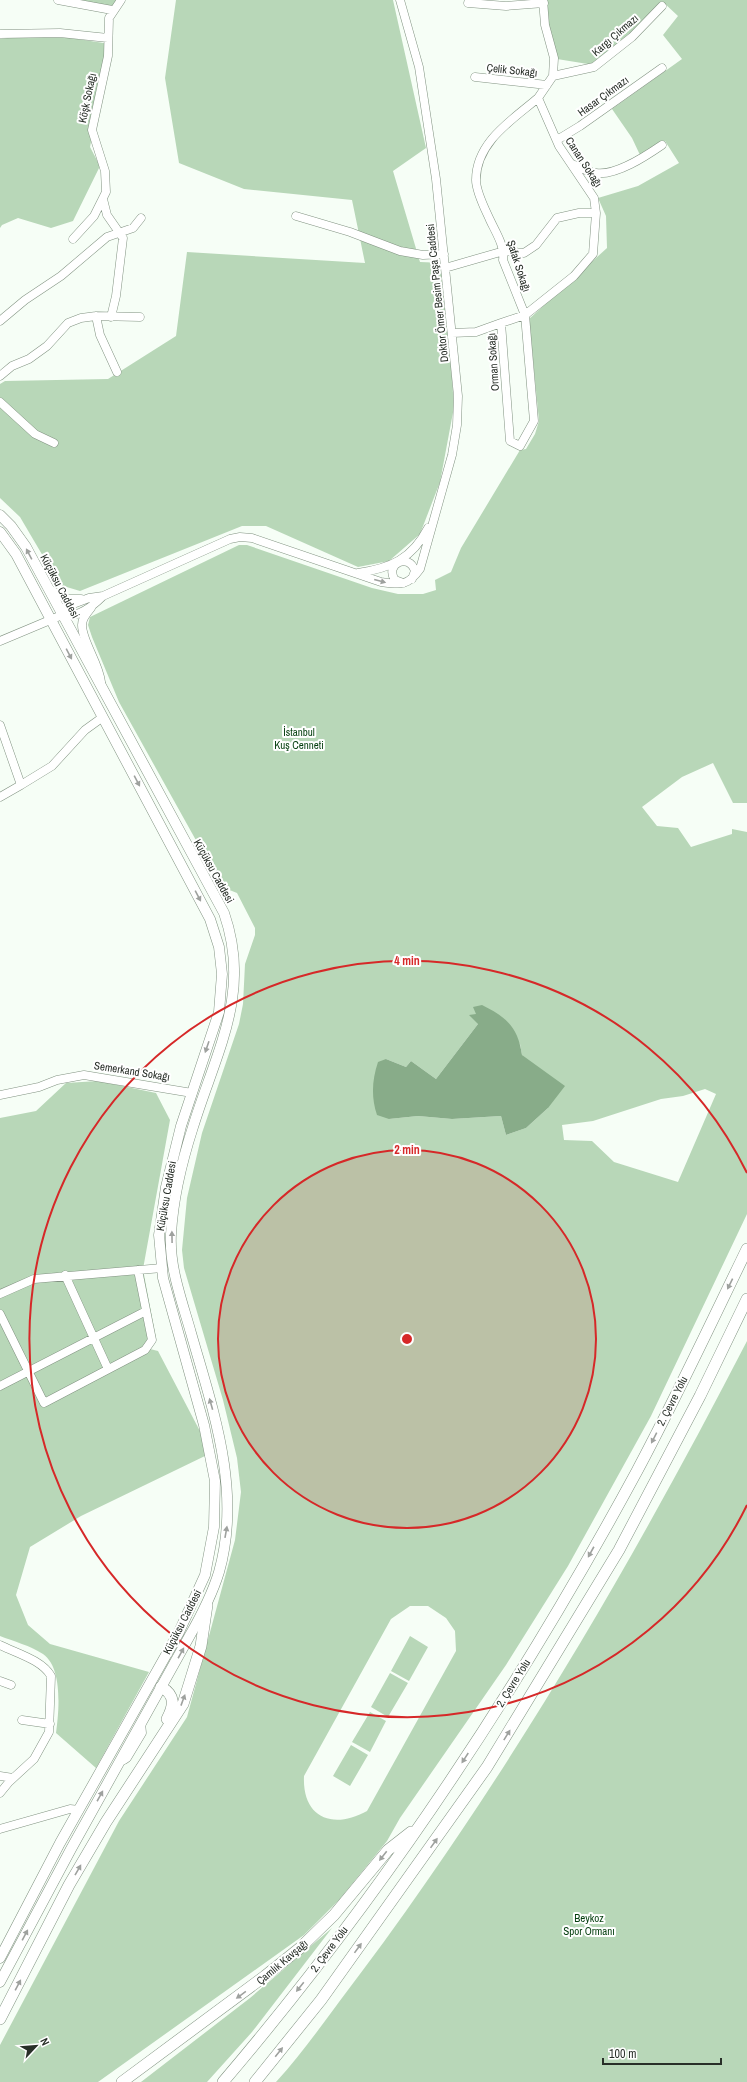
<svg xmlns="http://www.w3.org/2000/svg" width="747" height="2082" viewBox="0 0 747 2082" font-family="'Archivo Narrow',sans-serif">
<rect width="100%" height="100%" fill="#f6fef6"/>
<path fill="#b8d7b8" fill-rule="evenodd" d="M 58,0 L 122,0 L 110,8 Z
M 176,0 L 393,0 L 426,148 L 393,171 L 420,262 L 444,263 L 454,407 L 440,482 L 420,534 L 389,561 L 358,567 L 266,526 L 242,526 L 80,591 L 60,585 L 20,517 L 0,498 L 0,384 L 5,381 L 108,379 L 176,336 L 187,252 L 365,263 L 352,200 L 244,189 L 179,163 L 165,78 Z
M 546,0 L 747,0 L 747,803 L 733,803 L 713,763 L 682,777 L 642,807 L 657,826 L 678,828 L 691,847 L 732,834 L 732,829 L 747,832 L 747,1214 L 651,1416 L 568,1566 L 506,1665 L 400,1818 L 387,1841 L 339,1900 L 304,1935 L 98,2082 L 0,2082 L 0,2045 L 119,1821 L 187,1717 L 235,1540 L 241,1492 L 237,1458 L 223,1400 L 184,1268 L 182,1250 L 187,1198 L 202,1133 L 239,1024 L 243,1004 L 245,964 L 255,935 L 255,928 L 237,893 L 222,887 L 119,702 L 92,637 L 88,625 L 90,617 L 239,545 L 247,545 L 372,588 L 398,594 L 423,594 L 436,590 L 435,580 L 451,572 L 461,548 L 520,450 L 526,449 L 535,434 L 539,421 L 529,319 L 607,248 L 606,216 L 598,198 L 638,186 L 679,163 L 665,141 L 640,155 L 632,138 L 612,109 L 682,59 L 663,35 L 678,16 L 663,2 L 631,35 L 594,65 L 557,59 L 547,25 ZM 476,1014 L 520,1044 L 522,1055 L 548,1108 L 526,1128 L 506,1135 L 501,1116 L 452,1119 L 418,1116 L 389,1119 L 386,1059 L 406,1067 L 411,1061 L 436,1079 L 478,1024 ZM 705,1089 L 716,1094 L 678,1182 L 614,1162 L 592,1141 L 564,1140 L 562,1125 L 593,1121 L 661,1099 L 683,1096 ZM 410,1606 L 428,1606 L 446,1618 L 455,1631 L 456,1651 L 367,1811 C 333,1830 302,1818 304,1776 L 391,1619 Z
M 29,35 L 71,38 L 110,44 L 90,147 L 100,166 L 73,221 L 51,228 L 18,218 L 2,225 L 0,228 L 0,39 Z
M 98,1081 L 156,1093 L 170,1120 L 143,1269 L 156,1339 L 150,1349 L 158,1351 L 202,1435 L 207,1455 L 81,1516 L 30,1547 L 16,1595 L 28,1625 L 50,1644 L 149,1672 L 96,1768 L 56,1733 C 59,1711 63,1668 43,1654 C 31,1646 13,1641 0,1636 L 0,1118 L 36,1111 L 66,1083 Z
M 747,1341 L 747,2082 L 276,2082 C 299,2057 319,2029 339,2002 C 369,1962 399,1922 427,1881 C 547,1709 651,1527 747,1341 Z
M 410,1636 L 428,1647 L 409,1681 L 391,1671 Z
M 390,1673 L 408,1683 L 388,1717 L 371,1707 Z
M 370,1712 L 386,1721 L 370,1752 L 352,1742 Z
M 351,1745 L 368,1755 L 350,1786 L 333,1776 Z
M 332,1928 L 252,2032 L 207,2082 L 141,2082 L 250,1998 Z"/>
<path fill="#88ac89" d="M 482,1005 C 506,1017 518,1027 522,1055 L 565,1086 L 548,1108 L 526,1128 L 506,1135 L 501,1116 L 452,1119 L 418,1116 L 389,1119 L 377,1115 C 371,1097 372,1080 378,1062 L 386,1059 L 406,1067 L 411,1061 L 436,1079 L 478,1024 L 469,1015 L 476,1014 L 473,1007 Z"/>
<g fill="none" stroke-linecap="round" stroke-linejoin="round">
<defs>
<path id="minor" d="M 58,0 L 112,10
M 468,3 L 506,6 L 544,3
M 0,34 L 60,33 L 108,38
M 553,76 L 594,67 L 632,37 L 662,6
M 475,77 L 547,85
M 557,140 L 580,126 L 662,68
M 572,164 C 579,167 588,172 596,173 C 616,176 646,156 662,145
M 103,199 L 107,215 L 123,238 L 116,296 L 111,317
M 296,216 L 350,232 L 400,251 L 423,255 L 444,254
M 73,239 L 94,216 L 106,192 L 105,171 L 92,130 L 108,56 L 109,18 L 121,0
M 445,268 L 504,251 L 524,253 L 536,245 L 557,218 L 579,213 L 596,213
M 96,316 L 100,335 L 117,372
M 0,321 L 25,300 L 61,276 L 107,237 L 133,228 L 141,218
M 501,323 L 525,315 L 574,276 L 593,254 L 596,213 L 594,198 L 559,146 L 538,98 L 553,76 L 554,58 L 545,25 L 543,0
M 452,333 L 476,332 L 501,323 L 510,441 L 520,446 L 534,421 L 525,315 L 503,260 C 505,246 496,233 490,220 C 485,209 476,192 476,180 C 476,142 512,120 538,98
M 0,376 L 12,366 L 29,359 L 47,346 L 68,323 L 81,318 L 96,316 L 140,317
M 0,402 L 35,434 L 54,443
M 358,573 C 391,568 412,559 428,528
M 403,583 L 395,580 C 384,564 409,552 415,571 L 412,579
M 49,589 L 66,599 L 81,599
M 91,608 C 87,613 82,618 82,625 C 82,641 99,663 101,682
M 62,615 L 65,607 L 89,598 L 103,596 L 230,539 L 240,537 L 252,538 L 381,582 C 401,585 408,586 420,569 L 452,455 L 457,425 L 458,396 L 436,179 L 419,67 L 400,0
M 0,641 L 62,615 C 77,618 92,607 103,596
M 0,725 L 21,785 L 52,766 L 85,730 L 103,717
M 0,797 L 21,785
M 0,1095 L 39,1087 L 57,1080 L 84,1075 L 192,1093
M 65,1275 L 108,1369
M 0,1294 L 34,1279 L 162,1268
M 0,1314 L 44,1403 L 145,1350 L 152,1340 L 138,1270
M 0,1386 L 146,1311
M 0,1645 C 16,1653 42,1660 51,1676 L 49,1732 L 34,1759 L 9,1782 L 0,1793
M 0,1681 L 11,1685
M 22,1720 L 50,1724
M 124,1760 L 127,1758 L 142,1733 L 141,1723
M 0,1776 L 13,1778
M 0,1829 L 70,1809 L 79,1810"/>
<path id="major" d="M 0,515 L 11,526 L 26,547 L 224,913 C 252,993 216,1052 193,1127 C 182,1161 173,1198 171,1234 C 169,1267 182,1301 191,1333 C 213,1410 242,1491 219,1572 C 212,1595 201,1616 189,1637 L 71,1849 L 0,1982
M 0,532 L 16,554 L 210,919 L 219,947 L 222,974 L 219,1012 L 181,1126 L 166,1187 L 159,1235 L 163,1278 L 204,1425 L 215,1481 L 214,1527 L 205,1575 L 179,1632 L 60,1843 L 0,1958"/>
<path id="highway" d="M 161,1687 C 176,1695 174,1706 167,1719
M 0,2019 L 69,1885 L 106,1822 L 183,1704 L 201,1646 L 207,1605
M 122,2082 L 265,1976 L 300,1948 L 334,1915 L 388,1850 L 411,1832
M 223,2082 C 383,1894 520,1687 637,1471 C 676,1398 711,1323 747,1249
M 255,2082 L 321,2000 L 487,1767 L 619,1550 L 700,1396 L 747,1299"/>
</defs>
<use href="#minor" stroke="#829382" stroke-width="9"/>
<use href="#major" stroke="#829382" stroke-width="11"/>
<use href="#highway" stroke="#829382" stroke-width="12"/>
<use href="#minor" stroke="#fff" stroke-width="8"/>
<use href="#major" stroke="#fff" stroke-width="10"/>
<use href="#highway" stroke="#fff" stroke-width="11"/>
</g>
<defs><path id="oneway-solid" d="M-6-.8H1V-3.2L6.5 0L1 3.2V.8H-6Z"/></defs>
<g fill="#9ea19e">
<use href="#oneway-solid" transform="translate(29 554) rotate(-118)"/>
<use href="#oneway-solid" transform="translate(380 581) rotate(15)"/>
<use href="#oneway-solid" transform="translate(69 654) rotate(62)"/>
<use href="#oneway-solid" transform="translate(137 781) rotate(62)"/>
<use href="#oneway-solid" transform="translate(198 896) rotate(62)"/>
<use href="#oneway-solid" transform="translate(207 1047) rotate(109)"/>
<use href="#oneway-solid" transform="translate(172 1237) rotate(-91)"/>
<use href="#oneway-solid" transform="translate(730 1284) rotate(116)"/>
<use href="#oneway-solid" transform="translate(211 1404) rotate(-106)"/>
<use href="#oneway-solid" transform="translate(654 1438) rotate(117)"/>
<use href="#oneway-solid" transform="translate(226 1532) rotate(-80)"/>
<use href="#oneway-solid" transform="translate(591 1552) rotate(119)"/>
<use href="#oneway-solid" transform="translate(181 1653) rotate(-61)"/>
<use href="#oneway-solid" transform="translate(183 1700) rotate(-70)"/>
<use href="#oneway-solid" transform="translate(507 1735) rotate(-58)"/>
<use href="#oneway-solid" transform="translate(465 1758) rotate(123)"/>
<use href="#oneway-solid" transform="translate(100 1796) rotate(-61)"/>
<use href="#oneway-solid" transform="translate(434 1843) rotate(-55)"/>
<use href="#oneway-solid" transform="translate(383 1856) rotate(128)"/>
<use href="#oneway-solid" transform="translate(78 1870) rotate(-60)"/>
<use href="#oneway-solid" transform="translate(25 1935) rotate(-62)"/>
<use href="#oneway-solid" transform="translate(358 1948) rotate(-54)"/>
<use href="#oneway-solid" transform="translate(18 1985) rotate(-62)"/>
<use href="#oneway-solid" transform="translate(300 1987) rotate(129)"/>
<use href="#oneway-solid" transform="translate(241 1995) rotate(144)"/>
<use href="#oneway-solid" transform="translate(279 2052) rotate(-51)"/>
</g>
<circle cx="407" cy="1339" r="189" fill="#d62828" fill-opacity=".12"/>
<g fill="none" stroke="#d62828" stroke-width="2">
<circle cx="407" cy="1339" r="189"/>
<path d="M747 1505A378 378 0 1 1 747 1173"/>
</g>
<g text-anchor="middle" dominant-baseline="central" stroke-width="4" stroke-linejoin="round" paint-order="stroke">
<g font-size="11" fill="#282f28" stroke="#fff">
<text transform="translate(615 35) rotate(-41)">Kargı Çıkmazı</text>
<text transform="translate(512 70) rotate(6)">Çelik Sokağı</text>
<text transform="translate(603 96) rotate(-36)">Hasar Çıkmazı</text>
<text transform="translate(87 98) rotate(-78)">Köşk Sokağı</text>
<text transform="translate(584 162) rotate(57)">Canan Sokağı</text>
<text transform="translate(519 266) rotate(72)">Şafak Sokağı</text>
<text transform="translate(437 293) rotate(-96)">Doktor Ömer Besim Paşa Caddesi</text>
<text transform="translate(493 362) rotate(-94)">Orman Sokağı</text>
<text transform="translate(60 586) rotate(62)">Küçüksu Caddesi</text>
<text transform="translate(214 871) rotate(61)">Küçüksu Caddesi</text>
<text transform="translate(132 1071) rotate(9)">Semerkand Sokağı</text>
<text transform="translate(166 1196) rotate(-80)">Küçüksu Caddesi</text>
<text transform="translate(672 1401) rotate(-63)">2. Çevre Yolu</text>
<text transform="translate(182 1622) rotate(-63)">Küçüksu Caddesi</text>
<text transform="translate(513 1683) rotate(-58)">2. Çevre Yolu</text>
<text transform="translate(329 1949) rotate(-53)">2. Çevre Yolu</text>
<text transform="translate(282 1962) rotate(-40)">Çamlık Kavşağı</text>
</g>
<g font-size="11" fill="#043e0e" stroke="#fff">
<text x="299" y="732">İstanbul<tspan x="299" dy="13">Kuş Cenneti</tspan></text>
<text x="589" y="1918">Beykoz<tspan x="589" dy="13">Spor Ormanı</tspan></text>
</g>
</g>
<circle cx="407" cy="1339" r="6" fill="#d62828" stroke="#fff" stroke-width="2"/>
<g font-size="12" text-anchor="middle" font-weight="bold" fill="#d62828" stroke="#fff" stroke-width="4" stroke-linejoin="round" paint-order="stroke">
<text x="407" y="965">4 min</text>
<text x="407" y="1154">2 min</text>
</g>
<g transform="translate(36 2046) rotate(64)" stroke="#ffffff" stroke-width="3" paint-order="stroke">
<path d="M0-3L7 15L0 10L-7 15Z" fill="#282f28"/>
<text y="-6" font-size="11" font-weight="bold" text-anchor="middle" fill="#282f28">N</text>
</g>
<path d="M603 2058v6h118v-6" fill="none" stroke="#282f28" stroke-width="2"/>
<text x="609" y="2058" font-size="12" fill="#282f28" stroke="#ffffff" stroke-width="3" paint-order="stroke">100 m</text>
</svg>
